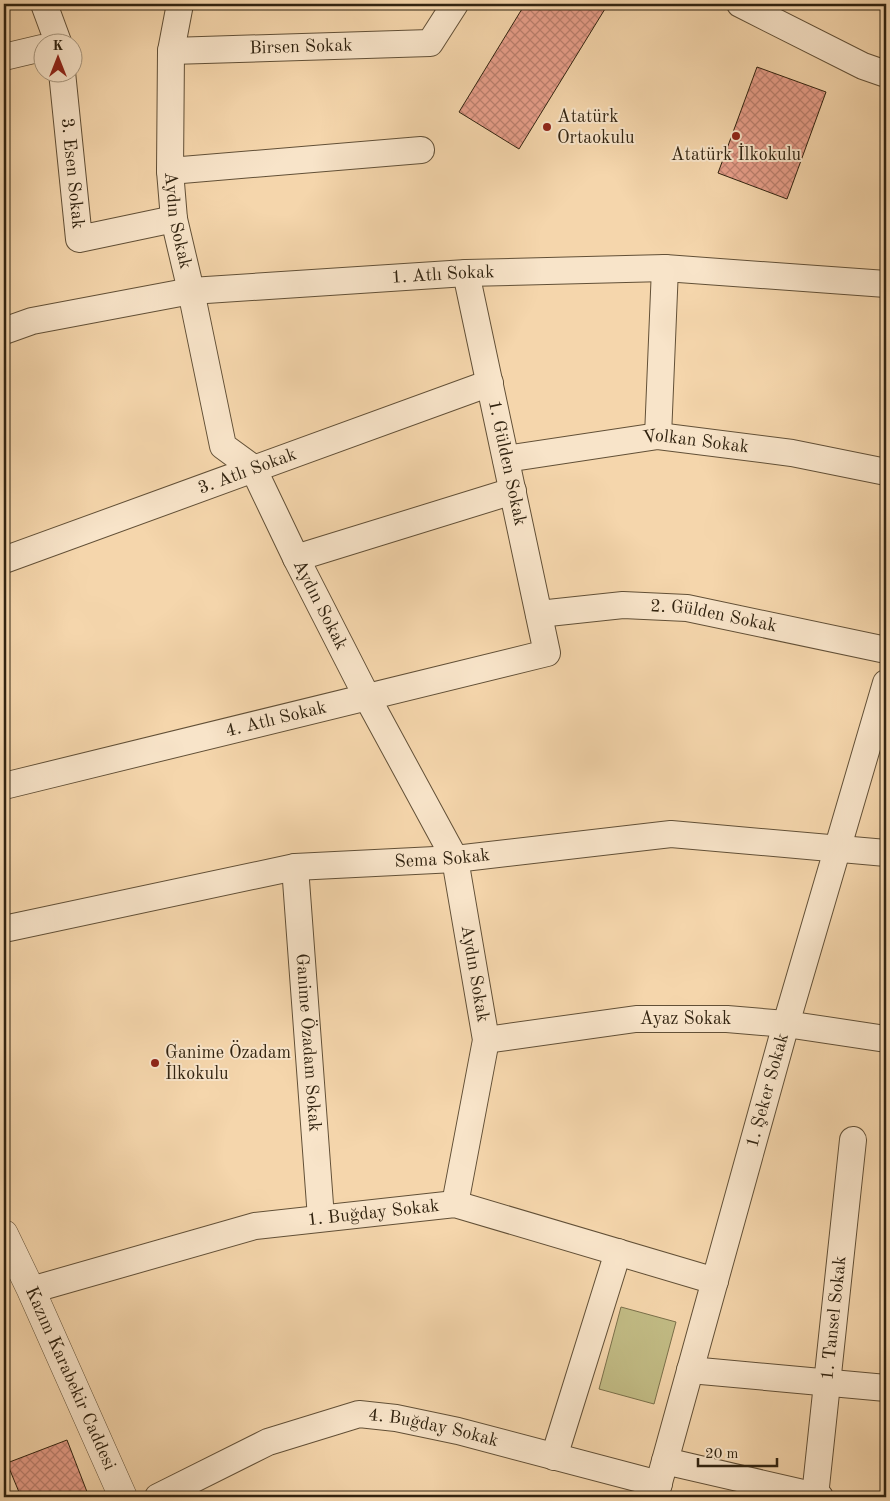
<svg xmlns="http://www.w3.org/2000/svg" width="890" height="1501" viewBox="0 0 890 1501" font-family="'Old Standard TT',serif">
<defs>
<pattern id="building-cross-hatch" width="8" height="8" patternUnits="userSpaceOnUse" patternTransform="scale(1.25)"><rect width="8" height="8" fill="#e89f8b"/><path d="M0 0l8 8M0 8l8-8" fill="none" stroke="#bd8170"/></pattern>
</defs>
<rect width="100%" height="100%" fill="#f5d6ac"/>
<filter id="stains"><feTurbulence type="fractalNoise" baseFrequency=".004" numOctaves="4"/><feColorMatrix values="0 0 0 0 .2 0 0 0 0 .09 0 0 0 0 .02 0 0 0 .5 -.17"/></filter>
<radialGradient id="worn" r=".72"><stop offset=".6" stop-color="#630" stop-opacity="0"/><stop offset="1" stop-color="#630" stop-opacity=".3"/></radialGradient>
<path fill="#c2bc85" stroke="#7a704a" d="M 621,1307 L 676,1322 L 654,1404 L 599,1389 Z"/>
<path fill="url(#building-cross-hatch)" stroke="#312310" d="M 525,4 L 608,4 L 519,149 L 459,112 Z
M 757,67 L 826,92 L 787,199 L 718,173 Z
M 67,1440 L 89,1497 L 21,1497 L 7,1463 Z"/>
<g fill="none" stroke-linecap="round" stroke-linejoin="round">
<defs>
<g id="minor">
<path d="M 44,4 L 58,42"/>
<path id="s1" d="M 180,4 L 171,51 L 170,171 L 174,219 L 191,291 L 223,446 L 253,468 L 296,558 L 367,697 L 455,859 L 486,1040 L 455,1204"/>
<path d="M 740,4 L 863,66 L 886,74"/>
<path id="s2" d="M 171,51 L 430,43 L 455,4"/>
<path d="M 4,57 L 42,48"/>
<path id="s3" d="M 62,72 L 79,239 L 174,219"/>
<path d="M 170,171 L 421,150"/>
<path id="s4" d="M 4,331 L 32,321 L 191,291 L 466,273 L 665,268 L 886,284"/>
<path d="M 658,436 L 665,268"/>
<path id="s5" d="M 506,459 L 658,436 L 792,453 L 886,472"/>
<path d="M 296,558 L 513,491"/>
<path id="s6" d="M 4,560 L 490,383"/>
<path id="s7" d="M 539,614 L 623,605 L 687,608 L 886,650"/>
<path id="s8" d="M 4,786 L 547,653 L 466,273"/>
<path id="s9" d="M 295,867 L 321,1218"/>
<path id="s10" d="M 4,929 L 295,867 L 455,859 L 671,834 L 886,853"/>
<path id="s11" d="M 486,1040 L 636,1019 L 727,1019 L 786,1024 L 886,1039"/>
<path id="s12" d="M 31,1290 L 255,1226 L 455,1204 L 715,1281"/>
<path d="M 690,1370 L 886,1388"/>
<path d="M 554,1457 L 618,1252"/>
<path d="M 665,1461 L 820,1497"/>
<path id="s13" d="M 815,1496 L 853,1140"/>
<path id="s14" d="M 158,1497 L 268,1442 L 359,1414 L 396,1418 L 458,1431 L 659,1484"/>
<path id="s15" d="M 655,1497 L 786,1024 L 886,683"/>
</g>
<g id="tertiary">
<path id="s16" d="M 4,1234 L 31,1290 L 123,1497"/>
</g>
</defs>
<use href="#minor" stroke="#625037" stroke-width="28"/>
<use href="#tertiary" stroke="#625037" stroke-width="29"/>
<use href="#minor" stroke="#f8e4c9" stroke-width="26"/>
<use href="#tertiary" stroke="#f8e4c9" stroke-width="28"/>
</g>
<g fill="#8f2418" stroke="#f8e4c9" stroke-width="2">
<circle cx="547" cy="127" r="5"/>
<circle cx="736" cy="136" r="5"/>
<circle cx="155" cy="1063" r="5"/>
</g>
<g text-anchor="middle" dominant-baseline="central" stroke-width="4" stroke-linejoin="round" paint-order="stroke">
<g font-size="18" fill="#312310" stroke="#f8e4c9">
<text stroke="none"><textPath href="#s2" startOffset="130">Birsen Sokak</textPath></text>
<text stroke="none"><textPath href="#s3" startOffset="102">3. Esen Sokak</textPath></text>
<text stroke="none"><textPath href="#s1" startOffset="218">Aydın Sokak</textPath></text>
<text stroke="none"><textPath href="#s4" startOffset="444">1. Atlı Sokak</textPath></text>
<text stroke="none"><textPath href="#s5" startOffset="192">Volkan Sokak</textPath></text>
<text transform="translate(507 463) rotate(78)">1. Gülden Sokak</text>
<text stroke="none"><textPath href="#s6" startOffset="259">3. Atlı Sokak</textPath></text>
<text stroke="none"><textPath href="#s1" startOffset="638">Aydın Sokak</textPath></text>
<text stroke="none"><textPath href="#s7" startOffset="176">2. Gülden Sokak</textPath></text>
<text stroke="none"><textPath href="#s8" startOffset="280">4. Atlı Sokak</textPath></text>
<text stroke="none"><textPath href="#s10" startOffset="445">Sema Sokak</textPath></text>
<text stroke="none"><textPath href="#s1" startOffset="1042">Aydın Sokak</textPath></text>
<text stroke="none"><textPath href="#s11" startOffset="201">Ayaz Sokak</textPath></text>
<text stroke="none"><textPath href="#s9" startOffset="176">Ganime Özadam Sokak</textPath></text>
<text stroke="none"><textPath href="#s15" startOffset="422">1. Şeker Sokak</textPath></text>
<text stroke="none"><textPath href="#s12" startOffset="352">1. Buğday Sokak</textPath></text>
<text stroke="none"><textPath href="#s13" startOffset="179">1. Tansel Sokak</textPath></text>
<text stroke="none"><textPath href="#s16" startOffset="159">Kazım Karabekir Caddesi</textPath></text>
<text stroke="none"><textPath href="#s14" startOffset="294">4. Buğday Sokak</textPath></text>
</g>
<g font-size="18" fill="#312310" stroke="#f8e4c9" text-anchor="start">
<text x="557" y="117">Atatürk<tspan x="557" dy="21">Ortaokulu</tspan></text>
<text x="736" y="155" text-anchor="middle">Atatürk İlkokulu</text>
<text x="165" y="1053">Ganime Özadam<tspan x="165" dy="21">İlkokulu</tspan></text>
</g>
</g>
<rect width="890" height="1501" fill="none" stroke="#f5d6ac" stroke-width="20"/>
<rect x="5" y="5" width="880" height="1491" fill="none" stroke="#312310" stroke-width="2.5"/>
<rect x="10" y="10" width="870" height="1481" fill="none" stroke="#312310"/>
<g transform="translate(58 58)"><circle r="24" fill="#f8e4c9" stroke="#a8977f"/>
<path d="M0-4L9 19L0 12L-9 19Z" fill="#8f2418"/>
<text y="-8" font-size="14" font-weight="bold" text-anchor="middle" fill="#312310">K</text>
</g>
<path d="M698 1458v8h79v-8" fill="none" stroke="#312310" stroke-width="2.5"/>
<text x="705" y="1458" font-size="15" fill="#312310" stroke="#f8e4c9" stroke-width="4" paint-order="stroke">20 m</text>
<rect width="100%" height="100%" filter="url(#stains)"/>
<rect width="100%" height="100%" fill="url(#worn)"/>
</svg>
